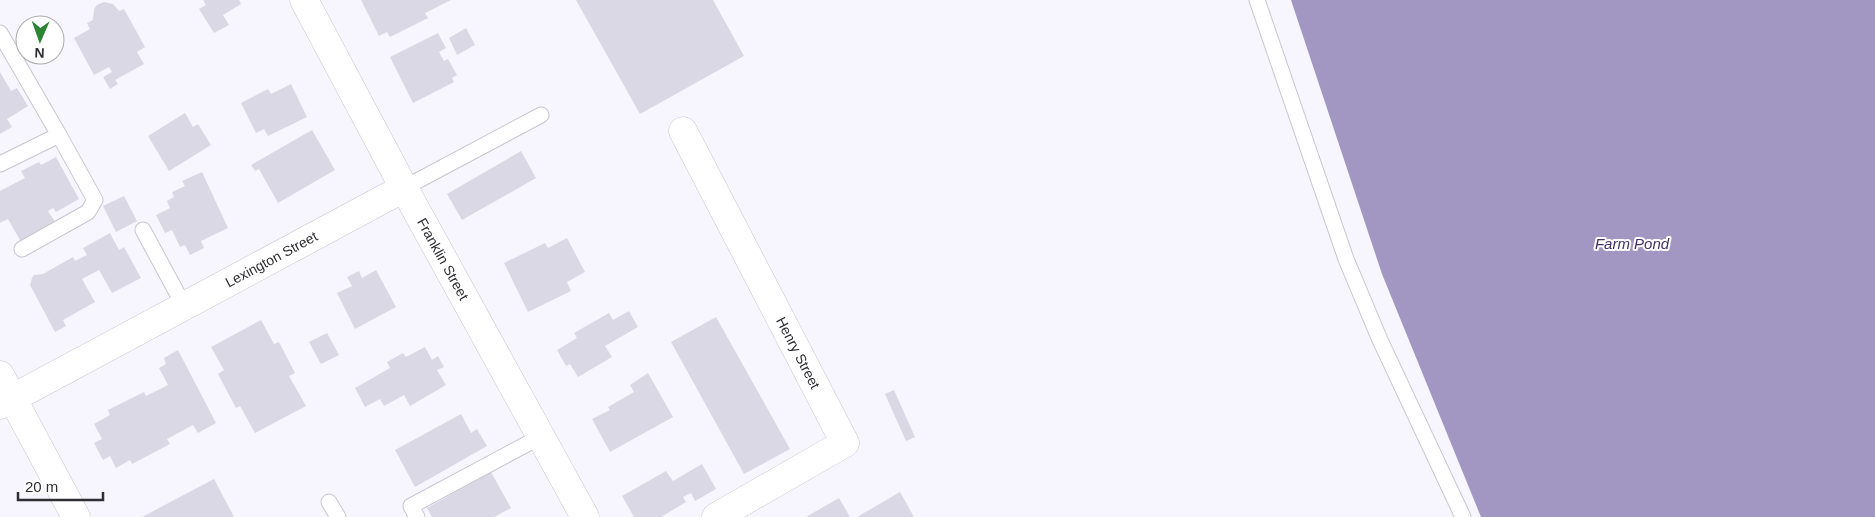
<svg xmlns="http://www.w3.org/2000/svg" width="1875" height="517" viewBox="0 0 1875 517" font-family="Helvetica,sans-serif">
<rect width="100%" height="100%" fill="#f7f5fe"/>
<path fill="#a197c2" d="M 1291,0 L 1875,0 L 1875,517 L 1481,517 L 1382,274 Z"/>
<path fill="#dbd8e6" d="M 203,0 L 239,0 L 241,4 L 223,15 L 229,25 L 214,33 L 199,9 L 206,5 Z
M 361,0 L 451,0 L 425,13 L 428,18 L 390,37 L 387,32 L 379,36 Z
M 576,0 L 713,0 L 744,56 L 640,114 Z
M 104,2 L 113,4 L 119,11 L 124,9 L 145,47 L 137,52 L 144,64 L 115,80 L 118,84 L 110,89 L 103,77 L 112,72 L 109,67 L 94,75 L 74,38 L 90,29 L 87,23 L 93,20 L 94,9 L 97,5 Z
M 466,28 L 475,45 L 457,55 L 449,38 Z
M 438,33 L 446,48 L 439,52 L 444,61 L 448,59 L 457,75 L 452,78 L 454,82 L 413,103 L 390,57 Z
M 0,72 L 11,91 L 17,88 L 28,106 L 7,119 L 12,127 L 0,134 Z
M 291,84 L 307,117 L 268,136 L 264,129 L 256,133 L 241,103 L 268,89 L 271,94 Z
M 185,113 L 193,127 L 198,124 L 211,145 L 169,171 L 148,136 Z
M 312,130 L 335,170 L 278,203 L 259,169 L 255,171 L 251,165 Z
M 521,151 L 536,178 L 462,220 L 447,194 Z
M 56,157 L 79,199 L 56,212 L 53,208 L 48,211 L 56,223 L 21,242 L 8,219 L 0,223 L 0,191 L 25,178 L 21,171 L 39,162 L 41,165 Z
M 202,172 L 228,228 L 201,241 L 204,248 L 190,255 L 185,245 L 180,247 L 172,230 L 165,233 L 156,215 L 170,208 L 167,201 L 174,197 L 172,192 L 185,186 L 182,181 Z
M 124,196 L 137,221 L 116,232 L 103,206 Z
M 110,233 L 119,250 L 124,247 L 141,278 L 112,293 L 99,270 L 82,279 L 95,302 L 63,320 L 66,326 L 55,332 L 30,285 L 32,278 L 34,275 L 43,274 L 73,257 L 75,261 L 87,255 L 83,248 Z
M 567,238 L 585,272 L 567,282 L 571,291 L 528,312 L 504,263 L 545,243 L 548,248 Z
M 376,270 L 396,307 L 355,329 L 337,293 L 352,286 L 347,277 L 359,271 L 362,278 Z
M 629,311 L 638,327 L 605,346 L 612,357 L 578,377 L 570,364 L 566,366 L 557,350 L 577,338 L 574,333 L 609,313 L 613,320 Z
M 716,317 L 790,449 L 744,474 L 671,342 Z
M 261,320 L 274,344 L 279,342 L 295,373 L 289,376 L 306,406 L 255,433 L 240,406 L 236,408 L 218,374 L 224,370 L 211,347 Z
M 327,333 L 339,355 L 321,364 L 309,342 Z
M 425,347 L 432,360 L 438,356 L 444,367 L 437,370 L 446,385 L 410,406 L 404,395 L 384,406 L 380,399 L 365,407 L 355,388 L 390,368 L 387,362 L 403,353 L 406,357 Z
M 178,350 L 216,423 L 198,433 L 193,425 L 167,439 L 170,444 L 132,464 L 130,460 L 116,468 L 110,456 L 103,460 L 94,443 L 102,439 L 94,424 L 110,415 L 108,410 L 144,392 L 146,396 L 168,385 L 159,368 L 166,364 L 164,358 Z
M 648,373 L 673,417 L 610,452 L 592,419 L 610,410 L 608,407 L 634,392 L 630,385 Z
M 894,390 L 915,437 L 906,441 L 885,394 Z
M 461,414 L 471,433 L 477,429 L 487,446 L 415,487 L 395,450 Z
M 702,464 L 716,489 L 695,501 L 691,493 L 683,497 L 686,502 L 661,517 L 634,517 L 622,496 L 666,471 L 673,481 Z
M 491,472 L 511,508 L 494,517 L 432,517 L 427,508 Z
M 214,479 L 234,517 L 142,517 Z
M 900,492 L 914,517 L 857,517 Z
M 839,498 L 850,517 L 806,517 Z"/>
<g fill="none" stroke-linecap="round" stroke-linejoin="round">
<defs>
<path id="service" d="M 1257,0 L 1346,259 L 1380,340 L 1463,517
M 0,33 L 59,135
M 0,164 L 59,135 L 95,200 L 88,212 L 22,249
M 404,188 L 541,115
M 143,230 L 184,306
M 329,502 L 338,517
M 417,517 L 411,506 L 540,437"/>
<g id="minor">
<path id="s1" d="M 683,131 L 845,443 L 716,517"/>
<path id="s2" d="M 0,405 L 404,188"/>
</g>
<g id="tertiary">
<path id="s3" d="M 304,0 L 404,188 L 585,517"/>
</g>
<path id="secondary" d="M 0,375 L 76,517"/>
</defs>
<use href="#service" stroke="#c8c5d3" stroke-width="17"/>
<use href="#minor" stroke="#c8c5d3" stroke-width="29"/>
<use href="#tertiary" stroke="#c8c5d3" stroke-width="29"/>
<use href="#secondary" stroke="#c8c5d3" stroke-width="29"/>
<use href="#service" stroke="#fff" stroke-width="15"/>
<use href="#minor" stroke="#fff" stroke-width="28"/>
<use href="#tertiary" stroke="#fff" stroke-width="28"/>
<use href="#secondary" stroke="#fff" stroke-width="28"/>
</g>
<g text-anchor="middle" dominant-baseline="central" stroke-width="4" stroke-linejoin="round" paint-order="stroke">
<g font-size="14" fill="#2f2e33" stroke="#fff">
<text stroke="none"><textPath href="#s3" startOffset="294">Franklin Street</textPath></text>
<text stroke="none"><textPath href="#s2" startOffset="308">Lexington Street</textPath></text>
<text stroke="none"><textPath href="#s1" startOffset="250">Henry Street</textPath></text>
</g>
<g font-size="15" font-style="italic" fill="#423169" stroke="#fff">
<text x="1632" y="243">Farm Pond</text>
</g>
</g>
<g transform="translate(40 40) rotate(182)"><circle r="24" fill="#ffffff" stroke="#acabad"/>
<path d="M0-4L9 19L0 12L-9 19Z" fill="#2b8535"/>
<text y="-8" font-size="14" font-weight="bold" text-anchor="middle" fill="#2f2e33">N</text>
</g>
<path d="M18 492v8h85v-8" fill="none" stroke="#2f2e33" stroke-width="2.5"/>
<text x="25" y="492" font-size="15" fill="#2f2e33" stroke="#ffffff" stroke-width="4" paint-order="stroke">20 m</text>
</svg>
